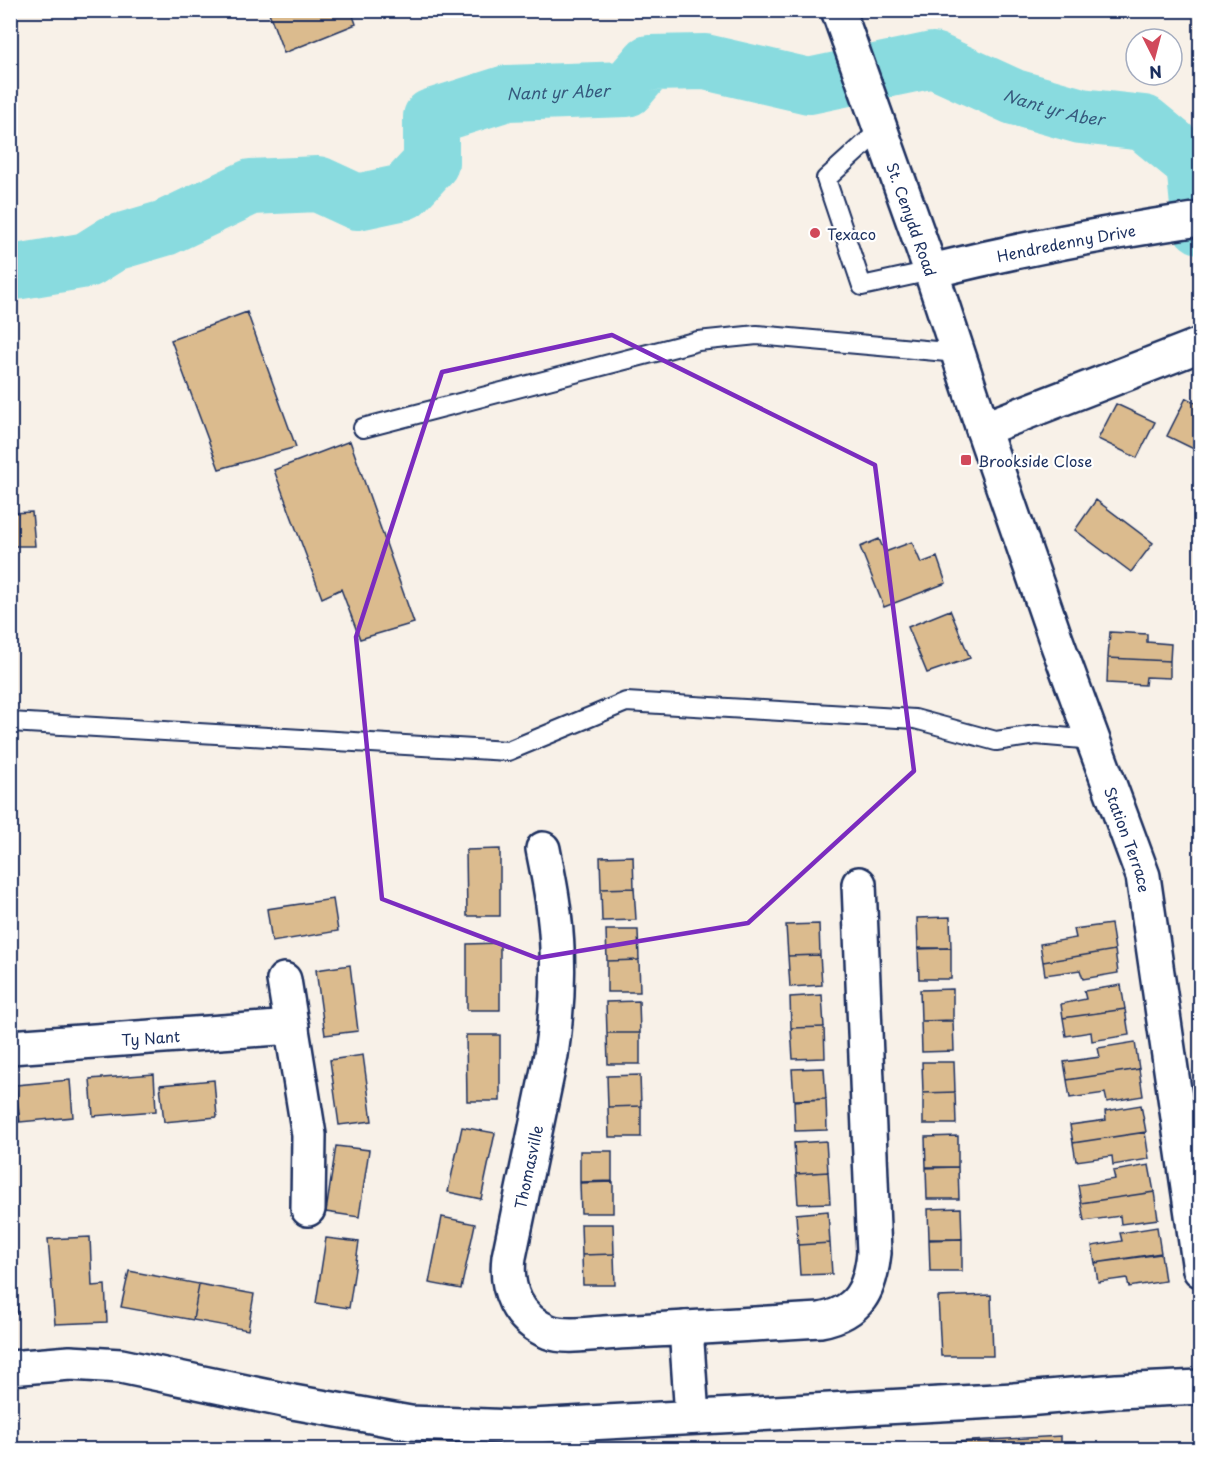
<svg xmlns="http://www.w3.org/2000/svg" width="1211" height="1460" viewBox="0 0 1211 1460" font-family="'Playpen Sans',sans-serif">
<rect width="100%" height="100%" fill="#f8f1e8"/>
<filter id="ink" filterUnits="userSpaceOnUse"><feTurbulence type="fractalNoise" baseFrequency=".0167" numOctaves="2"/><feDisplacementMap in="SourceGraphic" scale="12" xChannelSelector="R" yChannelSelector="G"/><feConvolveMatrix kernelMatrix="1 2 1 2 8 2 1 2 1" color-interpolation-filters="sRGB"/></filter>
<g filter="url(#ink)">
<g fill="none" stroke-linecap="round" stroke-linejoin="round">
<path stroke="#89dbdf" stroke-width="56" id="s1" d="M 10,273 L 87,260 L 114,243 L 165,228 L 251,187 L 318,184 L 357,202 L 404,192 L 431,163 L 431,117 L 507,93 L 627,89 L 649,63 L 705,62 L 809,86 L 933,60 L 1014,97 L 1081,116 L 1144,123 L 1194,164 L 1200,226"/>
</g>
<path fill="#dbbb8e" stroke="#1b2f5e" stroke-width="1.5" d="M 268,10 L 351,10 L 356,24 L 284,53 Z
M 247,312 L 296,447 L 219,469 L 171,340 Z
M 1186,398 L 1200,405 L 1200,452 L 1167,436 Z
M 1116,404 L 1155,422 L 1137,458 L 1098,439 Z
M 350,441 L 414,623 L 360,639 L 341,589 L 322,598 L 274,470 Z
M 1096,500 L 1153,543 L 1131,572 L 1075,530 Z
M 32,512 L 35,546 L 10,546 L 10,513 Z
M 879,539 L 885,552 L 912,542 L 921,563 L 937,557 L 946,583 L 884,607 L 860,547 Z
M 950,610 L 970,658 L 927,673 L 908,627 Z
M 1110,632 L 1147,634 L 1147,642 L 1171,644 L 1170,661 L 1108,658 Z
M 1108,658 L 1170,661 L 1170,678 L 1146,677 L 1145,685 L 1107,683 Z
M 500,849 L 500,916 L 467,916 L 466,850 Z
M 633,856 L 634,888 L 601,889 L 600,857 Z
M 634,888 L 636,920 L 602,921 L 601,889 Z
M 333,899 L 338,931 L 272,942 L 267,909 Z
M 950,917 L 951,948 L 918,948 L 917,918 Z
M 819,924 L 820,955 L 788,956 L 786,925 Z
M 1111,924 L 1115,950 L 1043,962 L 1040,944 L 1076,938 L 1074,929 Z
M 606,930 L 638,930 L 639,960 L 607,961 Z
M 500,943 L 500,1010 L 467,1010 L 467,944 Z
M 951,948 L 951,979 L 919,979 L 918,949 Z
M 1115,950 L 1118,973 L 1083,979 L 1080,970 L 1045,975 L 1043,962 Z
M 820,955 L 822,985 L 790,987 L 788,956 Z
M 639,960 L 640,992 L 607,992 L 607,961 Z
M 350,965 L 358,1031 L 325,1035 L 316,970 Z
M 1121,985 L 1125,1009 L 1063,1018 L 1061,1004 L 1086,999 L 1084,991 Z
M 953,989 L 953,1020 L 921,1021 L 920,990 Z
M 822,995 L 824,1027 L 791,1028 L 790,997 Z
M 639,1001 L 640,1033 L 607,1033 L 606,1002 Z
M 1125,1009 L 1129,1035 L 1092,1041 L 1091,1032 L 1066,1036 L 1063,1018 Z
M 921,1021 L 953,1021 L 954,1051 L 922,1052 Z
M 824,1027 L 825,1058 L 793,1059 L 791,1028 Z
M 607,1033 L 640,1033 L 640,1064 L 608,1064 Z
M 466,1035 L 500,1035 L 500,1101 L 467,1101 Z
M 1135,1042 L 1139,1069 L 1067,1080 L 1064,1062 L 1100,1057 L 1098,1048 Z
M 363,1055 L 372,1121 L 339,1125 L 330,1060 Z
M 922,1062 L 954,1062 L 955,1092 L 923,1093 Z
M 824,1068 L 826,1099 L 794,1100 L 792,1069 Z
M 1139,1069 L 1143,1096 L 1107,1102 L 1105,1093 L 1070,1098 L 1067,1080 Z
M 154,1074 L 156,1111 L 93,1116 L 90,1079 Z
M 640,1075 L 641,1106 L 608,1107 L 607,1076 Z
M 70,1080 L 73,1117 L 20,1122 L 16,1085 Z
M 214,1080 L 217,1117 L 164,1122 L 160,1085 Z
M 16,1084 L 19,1122 L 10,1123 L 10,1085 Z
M 955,1092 L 956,1124 L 923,1124 L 923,1093 Z
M 826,1099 L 827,1130 L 795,1131 L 794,1101 Z
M 1141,1105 L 1146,1132 L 1073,1143 L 1070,1125 L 1106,1120 L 1105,1111 Z
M 641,1106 L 641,1137 L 609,1137 L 608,1107 Z
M 462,1127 L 495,1133 L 481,1199 L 448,1192 Z
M 1145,1132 L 1149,1159 L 1113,1165 L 1112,1156 L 1076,1161 L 1073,1143 Z
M 958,1136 L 958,1167 L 926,1167 L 925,1137 Z
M 826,1141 L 828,1172 L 796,1174 L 794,1143 Z
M 336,1146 L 369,1150 L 359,1217 L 326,1212 Z
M 580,1151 L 612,1151 L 612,1181 L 580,1182 Z
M 1149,1165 L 1154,1192 L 1081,1203 L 1078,1185 L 1115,1179 L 1113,1171 Z
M 958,1167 L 959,1199 L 927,1199 L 926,1168 Z
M 828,1172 L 830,1203 L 798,1204 L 796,1174 Z
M 613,1182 L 613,1213 L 581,1213 L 580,1183 Z
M 1154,1192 L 1158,1219 L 1121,1224 L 1120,1216 L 1084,1221 L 1081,1203 Z
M 961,1208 L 962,1239 L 929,1239 L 928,1209 Z
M 828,1211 L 830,1243 L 798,1245 L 796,1214 Z
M 442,1217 L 475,1224 L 461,1289 L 429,1283 Z
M 581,1224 L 613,1224 L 614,1254 L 582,1255 Z
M 1157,1227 L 1161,1253 L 1095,1263 L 1092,1246 L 1122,1241 L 1120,1233 Z
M 90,1237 L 92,1286 L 105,1285 L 107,1322 L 55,1324 L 48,1239 Z
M 326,1238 L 359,1242 L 349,1308 L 316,1303 Z
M 962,1239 L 962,1271 L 930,1271 L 929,1240 Z
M 830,1243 L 832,1274 L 800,1275 L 798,1245 Z
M 614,1254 L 615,1285 L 583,1285 L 582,1255 Z
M 1161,1254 L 1165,1281 L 1129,1287 L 1127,1278 L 1098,1282 L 1095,1263 Z
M 129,1271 L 199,1284 L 193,1320 L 121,1307 Z
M 10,1277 L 13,1277 L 18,1314 L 10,1314 Z
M 199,1284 L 254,1294 L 248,1330 L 193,1320 Z
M 991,1295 L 993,1356 L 941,1356 L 938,1297 Z
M 1061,1436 L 1061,1450 L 813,1450 Z"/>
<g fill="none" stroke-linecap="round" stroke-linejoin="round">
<defs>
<path id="lane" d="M 881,129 L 826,179 L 862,286 L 931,271
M 363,428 L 698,341 L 757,335 L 958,353
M 10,722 L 508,751 L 626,702 L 915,719 L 996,741 L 1036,735 L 1094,740"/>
<g id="street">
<path id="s2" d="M 931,271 C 1021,249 1110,232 1200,219"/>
<path d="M 983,429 L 1200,345"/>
<path d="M 543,849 C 547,870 552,892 554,913 C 560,960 558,1008 551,1055 L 509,1257 C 505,1289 517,1319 549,1332 C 565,1338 587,1334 604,1333 C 631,1331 659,1330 686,1328 L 692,1417"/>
<path d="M 284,980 L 309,1135 L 308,1209"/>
<path id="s3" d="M 10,1047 L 292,1027"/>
<path d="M 686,1328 L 820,1320 C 859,1313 870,1290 874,1253 L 859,884"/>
</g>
<g id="secondary">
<path id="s4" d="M 838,10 L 931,271 L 983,429 L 1056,640 L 1143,876 L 1200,1270"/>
<path d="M 10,1368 L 70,1363 L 121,1366 L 293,1402 L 410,1423 L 514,1427 L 1014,1400 L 1117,1391 L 1200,1387"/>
</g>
</defs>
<use href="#lane" stroke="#1b2f5e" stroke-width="22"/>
<use href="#street" stroke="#1b2f5e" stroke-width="38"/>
<use href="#secondary" stroke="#1b2f5e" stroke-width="38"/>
<use href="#lane" stroke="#fff" stroke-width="18"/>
<use href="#street" stroke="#fff" stroke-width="33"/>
<use href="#secondary" stroke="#fff" stroke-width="33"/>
</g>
</g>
<path fill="none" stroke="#7b2cbf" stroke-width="4.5" stroke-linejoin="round" d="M 612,335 L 875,465 L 914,771 L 748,923 L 537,958 L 382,899 L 356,637 L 442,372 Z"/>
<g fill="#d1495b" stroke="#fff" stroke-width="2">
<circle cx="815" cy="233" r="6"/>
<rect x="960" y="454" width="12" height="12" rx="3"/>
</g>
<g text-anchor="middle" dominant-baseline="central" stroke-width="4.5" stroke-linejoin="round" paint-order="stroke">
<g font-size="15" fill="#1b2f5e" stroke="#fff">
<text stroke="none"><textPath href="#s4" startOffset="222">St. Cenydd Road</textPath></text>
<text stroke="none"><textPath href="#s2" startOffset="138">Hendredenny Drive</textPath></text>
<text stroke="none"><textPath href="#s4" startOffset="879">Station Terrace</textPath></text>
<text stroke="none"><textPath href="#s3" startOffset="141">Ty Nant</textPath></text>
<text transform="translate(528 1167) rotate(-78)">Thomasville</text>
</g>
<g font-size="15" fill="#1b2f5e" stroke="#fff" text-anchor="start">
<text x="827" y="233">Texaco</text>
<text x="978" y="460">Brookside Close</text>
</g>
<g font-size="16" font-style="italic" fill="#365a7e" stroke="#fff">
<text stroke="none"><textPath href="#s1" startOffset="633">Nant yr Aber</textPath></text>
<text stroke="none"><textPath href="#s1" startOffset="1156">Nant yr Aber</textPath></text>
</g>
</g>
<rect width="1211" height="1460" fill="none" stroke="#fff" stroke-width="36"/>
<rect x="18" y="18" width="1175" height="1424" fill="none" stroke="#1b2f5e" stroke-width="2" filter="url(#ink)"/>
<g transform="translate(1154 57) rotate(174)"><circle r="28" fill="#ffffff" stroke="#a4acbf" stroke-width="1.5"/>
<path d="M0-4.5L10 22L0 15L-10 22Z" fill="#d1495b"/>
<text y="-9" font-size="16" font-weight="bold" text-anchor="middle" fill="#1b2f5e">N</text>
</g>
</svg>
